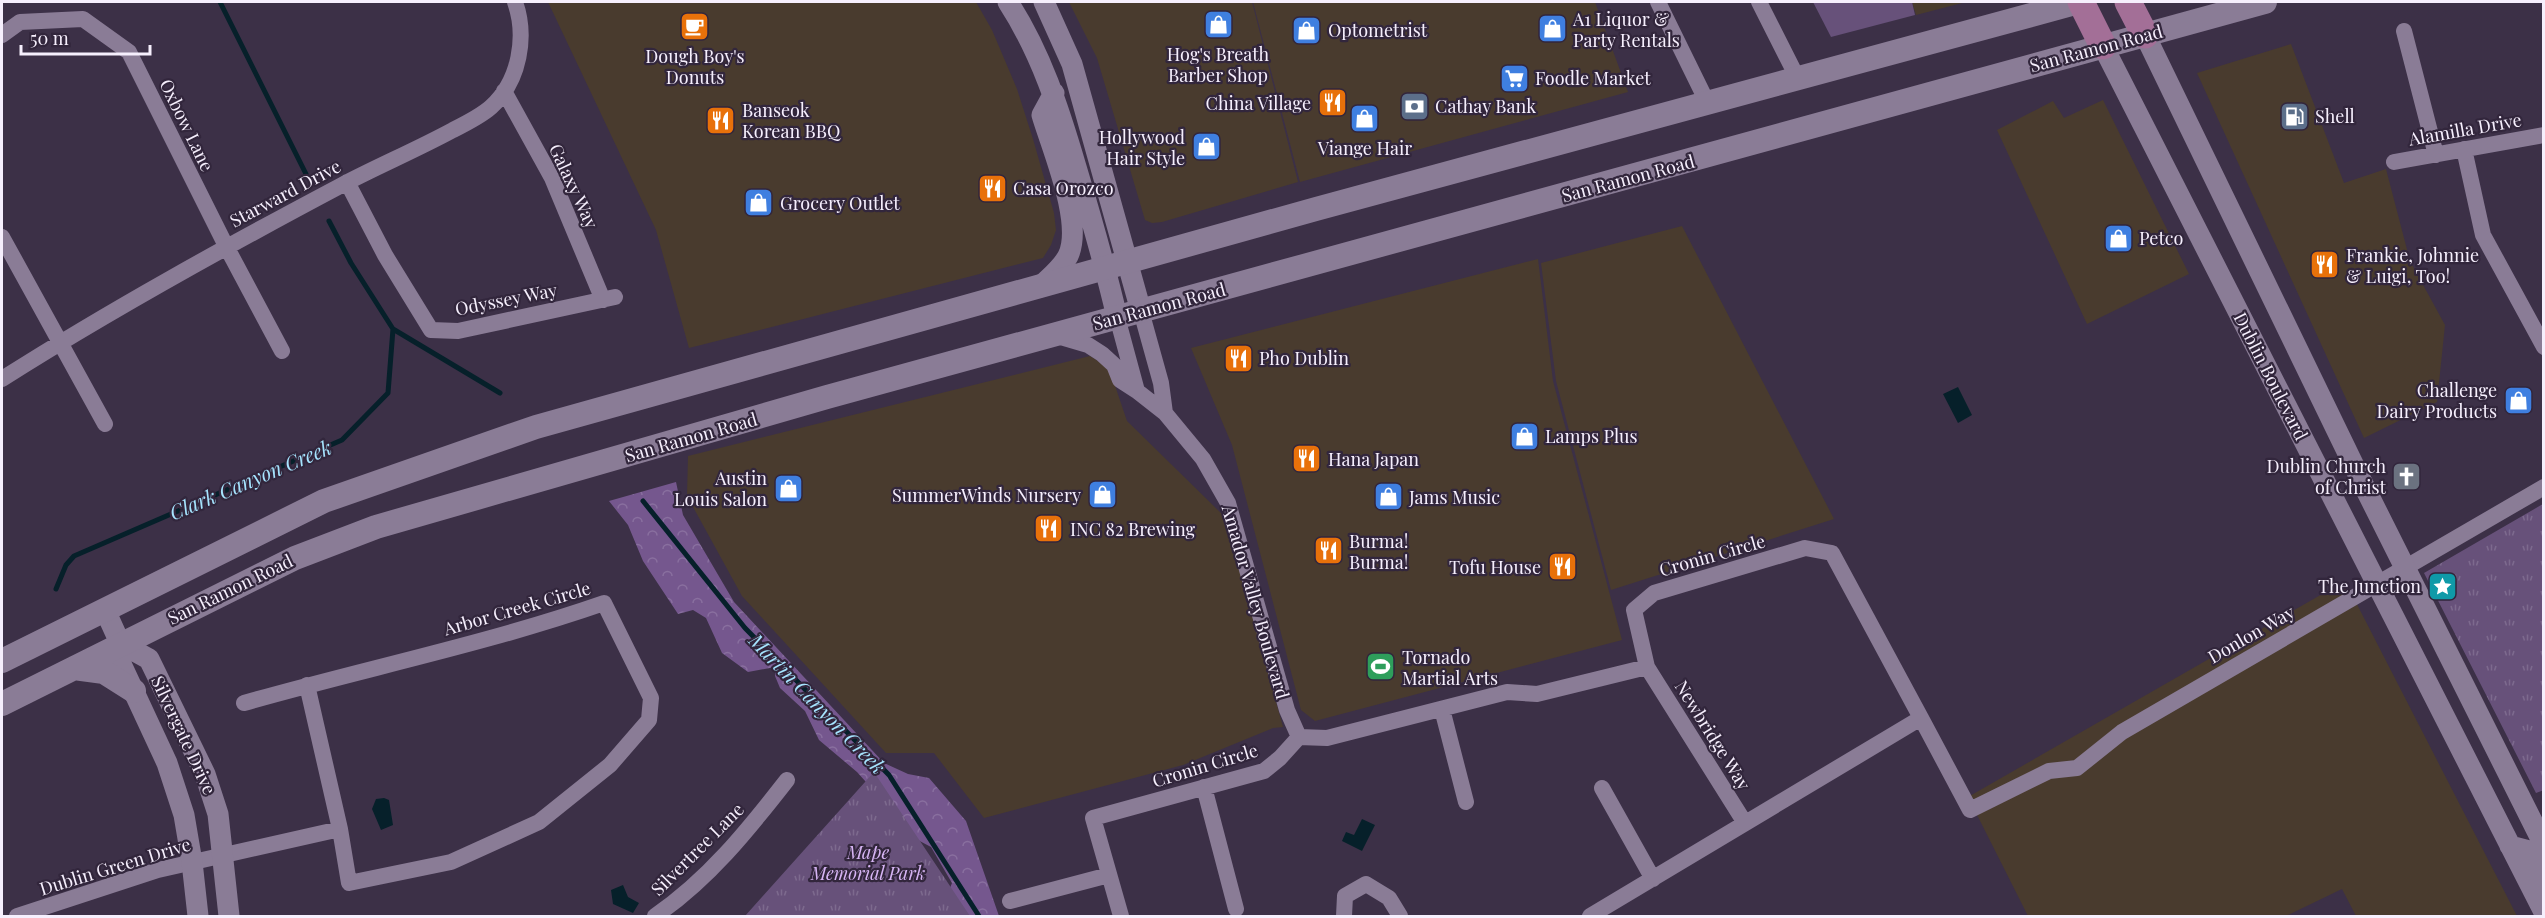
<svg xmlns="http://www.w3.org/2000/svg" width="2545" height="918" viewBox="0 0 2545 918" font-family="'Playfair Display',serif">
<defs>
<pattern id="forest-crowns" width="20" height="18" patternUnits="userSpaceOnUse" patternTransform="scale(1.5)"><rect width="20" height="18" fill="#75578e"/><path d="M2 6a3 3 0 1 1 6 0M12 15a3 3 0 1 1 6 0" fill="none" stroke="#896f9f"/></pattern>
<pattern id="park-tufts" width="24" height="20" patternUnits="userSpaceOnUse" patternTransform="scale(1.5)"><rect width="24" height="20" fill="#67517a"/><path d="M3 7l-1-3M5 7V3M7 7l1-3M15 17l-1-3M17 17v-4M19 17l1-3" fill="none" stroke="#7d6a8e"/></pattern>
</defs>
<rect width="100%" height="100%" fill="#3c3047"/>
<path fill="#493b2e" d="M 548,2 L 976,2 L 992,30 L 1017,89 L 1033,139 L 1054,213 L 1056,230 L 1051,245 L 1043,258 L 689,348 L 656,230 Z
M 1069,2 L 1252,2 L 1298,182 L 1162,222 L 1152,223 L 1145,220 L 1097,58 Z
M 1253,2 L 1595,2 L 1628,92 L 1300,182 Z
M 1912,2 L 1966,2 L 1916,15 Z
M 2291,44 L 2344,183 L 2386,169 L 2410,261 L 2445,325 L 2437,402 L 2364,438 L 2197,73 Z
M 2103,100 L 2189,274 L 2087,324 L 1997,130 L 2053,101 L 2064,118 Z
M 1682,226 L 1834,519 L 1611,590 L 1556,381 L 1541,263 Z
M 1538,259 L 1553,381 L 1622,640 L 1315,721 L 1301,710 L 1232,445 L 1191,348 Z
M 1090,356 L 1109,368 L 1127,421 L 1225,517 L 1283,727 L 1273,728 L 1183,765 L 984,818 L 934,753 L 886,753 L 742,596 L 687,496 L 688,456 Z
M 2345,581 L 2517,916 L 2356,916 L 2342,889 L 2286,916 L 2028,916 L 1968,797 Z"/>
<path fill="#67517a" d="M 1813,2 L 1912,2 L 1915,15 L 1831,37 Z"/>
<path fill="url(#forest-crowns)" d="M 676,482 L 683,515 L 734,602 L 884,763 L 908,774 L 929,778 L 966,821 L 999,916 L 939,916 L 952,883 L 931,847 L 897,829 L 884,802 L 857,772 L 819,740 L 805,711 L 780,688 L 775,676 L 775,667 L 748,672 L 722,653 L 706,618 L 693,610 L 678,614 L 643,561 L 628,525 L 609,501 Z"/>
<path fill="url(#park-tufts)" d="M 2543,504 L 2544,790 L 2536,793 L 2424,573 Z
M 874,772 L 970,916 L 745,916 Z"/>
<path fill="#06202a" d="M 1958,387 L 1972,415 L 1958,423 L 1943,394 Z
M 384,798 L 389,800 L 393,825 L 381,830 L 372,809 L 376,799 Z
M 1362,819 L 1375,825 L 1362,851 L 1342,841 L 1346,832 L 1354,835 Z
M 623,885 L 628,897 L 639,903 L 633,913 L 613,904 L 611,890 Z"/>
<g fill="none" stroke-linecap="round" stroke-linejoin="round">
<path stroke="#06202a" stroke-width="5" d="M 220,2 L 306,174
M 329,221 L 351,263 L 393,329 L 500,393
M 643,501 L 745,628 L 889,775 L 979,916
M 56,589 L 66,565 L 74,556 L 342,440 L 388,393 L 393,329"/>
<path stroke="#8a7c96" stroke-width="16" d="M 1658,2 L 1708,104
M 1759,2 L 1798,79
M 2404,31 L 2436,155
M 2,35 L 20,22 L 83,19 L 129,52 L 226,246 L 282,351
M 504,91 L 552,178 L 603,300
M 2464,149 L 2483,235 L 2544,347
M 2394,162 L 2544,135
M 347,182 L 385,255 L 431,330 L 458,331 L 615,297
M 2,237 L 105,424
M 1141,311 L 1161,383 L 1165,413
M 1117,317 L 1137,391 L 1165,413 L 1203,459 L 1228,503 L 1287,710 L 1299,737
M 1054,335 L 1088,345 L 1102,354 L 1114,365 L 1120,380 L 1137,391
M 2,379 C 112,309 227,246 342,185 C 378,166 416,150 453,130 C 465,124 481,116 491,107 C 520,81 527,36 515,2
M 1647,667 L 1745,823
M 244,703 C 363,669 486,644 604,603 L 651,698 L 649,720 L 610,765 L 539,822 L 451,862 L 349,883 L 340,829 L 307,685
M 1442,709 L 1466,802
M 1921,718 L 1970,810 L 2049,771 L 2077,768 L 2122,732 L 2544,487
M 1299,737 L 1327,738 L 1507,692 L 1537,694 L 1647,667 L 1634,610 L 1654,593 L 1805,548 L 1832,553 L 1921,718 L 1590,916
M 1204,787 L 1236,909
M 1602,788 L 1653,879
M 1010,901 L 1109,875
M 17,916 L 158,870 L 340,829
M 655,916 C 708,880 748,830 787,780
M 1121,916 L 1093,818 L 1264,771 L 1280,758 L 1299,737
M 1344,916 L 1345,896 L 1366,884 L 1389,898 L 1400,916"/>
<path stroke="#8a7c96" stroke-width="21" d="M 1008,2 C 1041,53 1059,109 1076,167 C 1091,217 1105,266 1117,317
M 1044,2 L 1072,64 L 1141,311
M 2145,35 L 2357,472 L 2544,845
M 2103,46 L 2544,912
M 1040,287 C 1049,278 1062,268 1068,256 C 1084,223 1052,149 1042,115 L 1054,93
M 105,610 L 120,643 L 121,664 L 167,763 L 184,815 L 192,862 L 198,916
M 120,643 L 149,659 L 205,774 L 218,814 L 229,916
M 2510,846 L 2529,851 L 2544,878"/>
<path stroke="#8a7c96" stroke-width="24" d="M 2,661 L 324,501 L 536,427 L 1316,209 L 2079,2
M 74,668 L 104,672 L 134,691
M 2,704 L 295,558 L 376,527 L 827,397 L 2265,2"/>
<path stroke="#a36f97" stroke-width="27" d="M 2081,2 L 2103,46
M 2128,2 L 2145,35"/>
</g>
<defs>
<symbol id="shop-square" viewBox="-11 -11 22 22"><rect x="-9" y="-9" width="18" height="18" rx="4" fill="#3f7fe0" stroke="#32263c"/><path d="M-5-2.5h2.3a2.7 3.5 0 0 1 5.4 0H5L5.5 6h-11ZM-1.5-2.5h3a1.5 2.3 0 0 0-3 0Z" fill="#fff"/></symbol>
<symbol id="cafe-square" viewBox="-11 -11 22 22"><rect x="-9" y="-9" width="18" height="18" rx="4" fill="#e8710a" stroke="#32263c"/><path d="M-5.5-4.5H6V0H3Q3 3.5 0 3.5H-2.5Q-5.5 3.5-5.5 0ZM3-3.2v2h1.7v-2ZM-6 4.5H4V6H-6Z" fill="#fff"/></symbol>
<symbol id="supermarket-square" viewBox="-11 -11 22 22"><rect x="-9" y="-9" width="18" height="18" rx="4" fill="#3f7fe0" stroke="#32263c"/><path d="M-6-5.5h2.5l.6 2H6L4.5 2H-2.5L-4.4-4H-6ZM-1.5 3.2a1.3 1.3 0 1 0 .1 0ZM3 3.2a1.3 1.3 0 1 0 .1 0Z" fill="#fff"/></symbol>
<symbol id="restaurant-square" viewBox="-11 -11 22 22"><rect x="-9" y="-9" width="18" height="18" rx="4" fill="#e8710a" stroke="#32263c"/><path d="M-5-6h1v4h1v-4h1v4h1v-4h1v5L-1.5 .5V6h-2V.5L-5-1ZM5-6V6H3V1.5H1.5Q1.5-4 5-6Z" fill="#fff"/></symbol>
<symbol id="bank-square" viewBox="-11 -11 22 22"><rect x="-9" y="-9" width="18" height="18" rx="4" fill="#5c6f8a" stroke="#32263c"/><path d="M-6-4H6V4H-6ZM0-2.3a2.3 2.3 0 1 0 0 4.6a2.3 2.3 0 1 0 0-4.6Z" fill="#fff"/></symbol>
<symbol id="fuel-square" viewBox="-11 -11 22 22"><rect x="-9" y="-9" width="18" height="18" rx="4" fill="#5c6f8a" stroke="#32263c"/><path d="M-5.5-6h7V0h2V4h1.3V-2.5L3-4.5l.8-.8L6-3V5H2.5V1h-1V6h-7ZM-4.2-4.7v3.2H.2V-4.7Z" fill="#fff"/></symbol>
<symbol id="church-square" viewBox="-11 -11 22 22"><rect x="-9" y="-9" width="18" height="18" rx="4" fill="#6b7280" stroke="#32263c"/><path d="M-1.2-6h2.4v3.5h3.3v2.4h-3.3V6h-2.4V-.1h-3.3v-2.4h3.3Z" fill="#fff"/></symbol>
<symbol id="sight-square" viewBox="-11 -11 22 22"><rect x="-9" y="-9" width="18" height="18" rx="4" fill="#0f9aa8" stroke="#32263c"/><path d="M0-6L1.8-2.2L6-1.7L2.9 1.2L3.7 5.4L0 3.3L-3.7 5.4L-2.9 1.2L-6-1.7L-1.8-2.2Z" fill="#fff"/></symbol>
<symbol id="stadium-square" viewBox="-11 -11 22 22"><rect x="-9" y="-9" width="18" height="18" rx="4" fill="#2e9e5b" stroke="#32263c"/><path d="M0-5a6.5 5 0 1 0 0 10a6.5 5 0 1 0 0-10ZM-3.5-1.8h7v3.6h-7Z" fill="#fff"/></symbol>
</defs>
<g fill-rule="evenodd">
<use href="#shop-square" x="1202" y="8" width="33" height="33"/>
<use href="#cafe-square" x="678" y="10" width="33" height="33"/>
<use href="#shop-square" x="1536" y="12" width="33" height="33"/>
<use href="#shop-square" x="1290" y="14" width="33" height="33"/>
<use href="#supermarket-square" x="1498" y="62" width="33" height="33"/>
<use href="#restaurant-square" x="1316" y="86" width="33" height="33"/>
<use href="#bank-square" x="1398" y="90" width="33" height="33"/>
<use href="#fuel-square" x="2278" y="100" width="33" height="33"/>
<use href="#shop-square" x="1348" y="102" width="33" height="33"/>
<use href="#restaurant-square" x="704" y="104" width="33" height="33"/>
<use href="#shop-square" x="1190" y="130" width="33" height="33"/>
<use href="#restaurant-square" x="976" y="172" width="33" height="33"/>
<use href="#shop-square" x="742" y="186" width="33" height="33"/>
<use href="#shop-square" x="2102" y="222" width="33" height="33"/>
<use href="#restaurant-square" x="2308" y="248" width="33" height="33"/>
<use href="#restaurant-square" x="1222" y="342" width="33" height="33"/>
<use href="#shop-square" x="2502" y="384" width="33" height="33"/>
<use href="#shop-square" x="1508" y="420" width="33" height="33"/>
<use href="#restaurant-square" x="1290" y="442" width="33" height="33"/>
<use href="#church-square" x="2390" y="460" width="33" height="33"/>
<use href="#shop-square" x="772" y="472" width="33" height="33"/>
<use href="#shop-square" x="1086" y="478" width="33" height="33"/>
<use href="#shop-square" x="1372" y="480" width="33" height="33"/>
<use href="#restaurant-square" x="1032" y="512" width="33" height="33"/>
<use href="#restaurant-square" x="1312" y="534" width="33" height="33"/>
<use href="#restaurant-square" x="1546" y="550" width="33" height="33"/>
<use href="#sight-square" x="2426" y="570" width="33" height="33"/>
<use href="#stadium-square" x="1364" y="650" width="33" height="33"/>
</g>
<g text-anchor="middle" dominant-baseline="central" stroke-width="4.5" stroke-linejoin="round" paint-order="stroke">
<g font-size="18" fill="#f6effd" stroke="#32263c" text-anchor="start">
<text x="1573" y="19">A1 Liquor &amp;<tspan x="1573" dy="21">Party Rentals</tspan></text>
<text x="1328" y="30">Optometrist</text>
<text x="1218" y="54" text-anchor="middle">Hog's Breath<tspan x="1218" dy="21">Barber Shop</tspan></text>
<text x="695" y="56" text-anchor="middle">Dough Boy's<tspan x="695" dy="21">Donuts</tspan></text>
<text x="1535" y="78">Foodle Market</text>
<text x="1311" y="103" text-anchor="end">China Village</text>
<text x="1435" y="106">Cathay Bank</text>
<text x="742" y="110">Banseok<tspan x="742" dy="21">Korean BBQ</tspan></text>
<text x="2315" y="116">Shell</text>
<text x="1185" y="137" text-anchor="end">Hollywood<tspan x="1185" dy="21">Hair Style</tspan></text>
<text x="1365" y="148" text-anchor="middle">Viange Hair</text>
<text x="1013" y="188">Casa Orozco</text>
<text x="780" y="203">Grocery Outlet</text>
<text x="2139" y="238">Petco</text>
<text x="2346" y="255">Frankie, Johnnie<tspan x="2346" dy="21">&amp; Luigi, Too!</tspan></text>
<text x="1259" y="358">Pho Dublin</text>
<text x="2497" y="390" text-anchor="end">Challenge<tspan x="2497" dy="21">Dairy Products</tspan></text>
<text x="1545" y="436">Lamps Plus</text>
<text x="1328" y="459">Hana Japan</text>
<text x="2386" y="466" text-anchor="end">Dublin Church<tspan x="2386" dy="21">of Christ</tspan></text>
<text x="767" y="478" text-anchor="end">Austin<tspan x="767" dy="21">Louis Salon</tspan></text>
<text x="1081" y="495" text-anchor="end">SummerWinds Nursery</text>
<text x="1409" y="497">Jams Music</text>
<text x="1070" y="529">INC 82 Brewing</text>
<text x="1349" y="541">Burma!<tspan x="1349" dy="21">Burma!</tspan></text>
<text x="1541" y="567" text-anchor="end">Tofu House</text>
<text x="2421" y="586" text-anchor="end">The Junction</text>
<text x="1402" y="657">Tornado<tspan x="1402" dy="21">Martial Arts</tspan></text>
</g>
<g font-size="18" fill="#f6effd" stroke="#32263c">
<text transform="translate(2096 48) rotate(-15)">San Ramon Road</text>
<text transform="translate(187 125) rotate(64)">Oxbow Lane</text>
<text transform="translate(2465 129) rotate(-10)">Alamilla Drive</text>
<text transform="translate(1628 178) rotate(-15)">San Ramon Road</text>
<text transform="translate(574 186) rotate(65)">Galaxy Way</text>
<text transform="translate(285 193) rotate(-28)">Starward Drive</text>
<text transform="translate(506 299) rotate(-11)">Odyssey Way</text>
<text transform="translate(1159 306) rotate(-15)">San Ramon Road</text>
<text transform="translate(2271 376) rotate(63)">Dublin Boulevard</text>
<text transform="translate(691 437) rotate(-16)">San Ramon Road</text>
<text transform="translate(1712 555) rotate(-16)">Cronin Circle</text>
<text transform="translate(230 589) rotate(-26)">San Ramon Road</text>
<text transform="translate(1256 602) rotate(74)">Amador Valley Boulevard</text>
<text transform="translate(517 608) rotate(-16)">Arbor Creek Circle</text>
<text transform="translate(2251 634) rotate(-30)">Donlon Way</text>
<text transform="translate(184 735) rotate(65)">Silvergate Drive</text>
<text transform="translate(1713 735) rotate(58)">Newbridge Way</text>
<text transform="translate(1205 765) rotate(-17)">Cronin Circle</text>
<text transform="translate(697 849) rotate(-45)">Silvertree Lane</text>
<text transform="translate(115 866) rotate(-17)">Dublin Green Drive</text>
</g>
<g font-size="18" font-style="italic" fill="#d7b5f5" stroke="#32263c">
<text x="868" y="852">Mape<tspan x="868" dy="21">Memorial Park</tspan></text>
</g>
<g font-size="20" font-style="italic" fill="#a6e4fe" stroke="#32263c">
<text transform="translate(250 479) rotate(-23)">Clark Canyon Creek</text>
<text transform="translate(818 703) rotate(46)">Martin Canyon Creek</text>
</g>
</g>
<rect width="2545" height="918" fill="none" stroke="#f6effd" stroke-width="6"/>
<path d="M21 45v9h129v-9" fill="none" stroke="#f6effd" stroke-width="3"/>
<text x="30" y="45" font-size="18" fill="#f6effd" stroke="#32263c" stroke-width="4.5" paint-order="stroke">50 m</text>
</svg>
